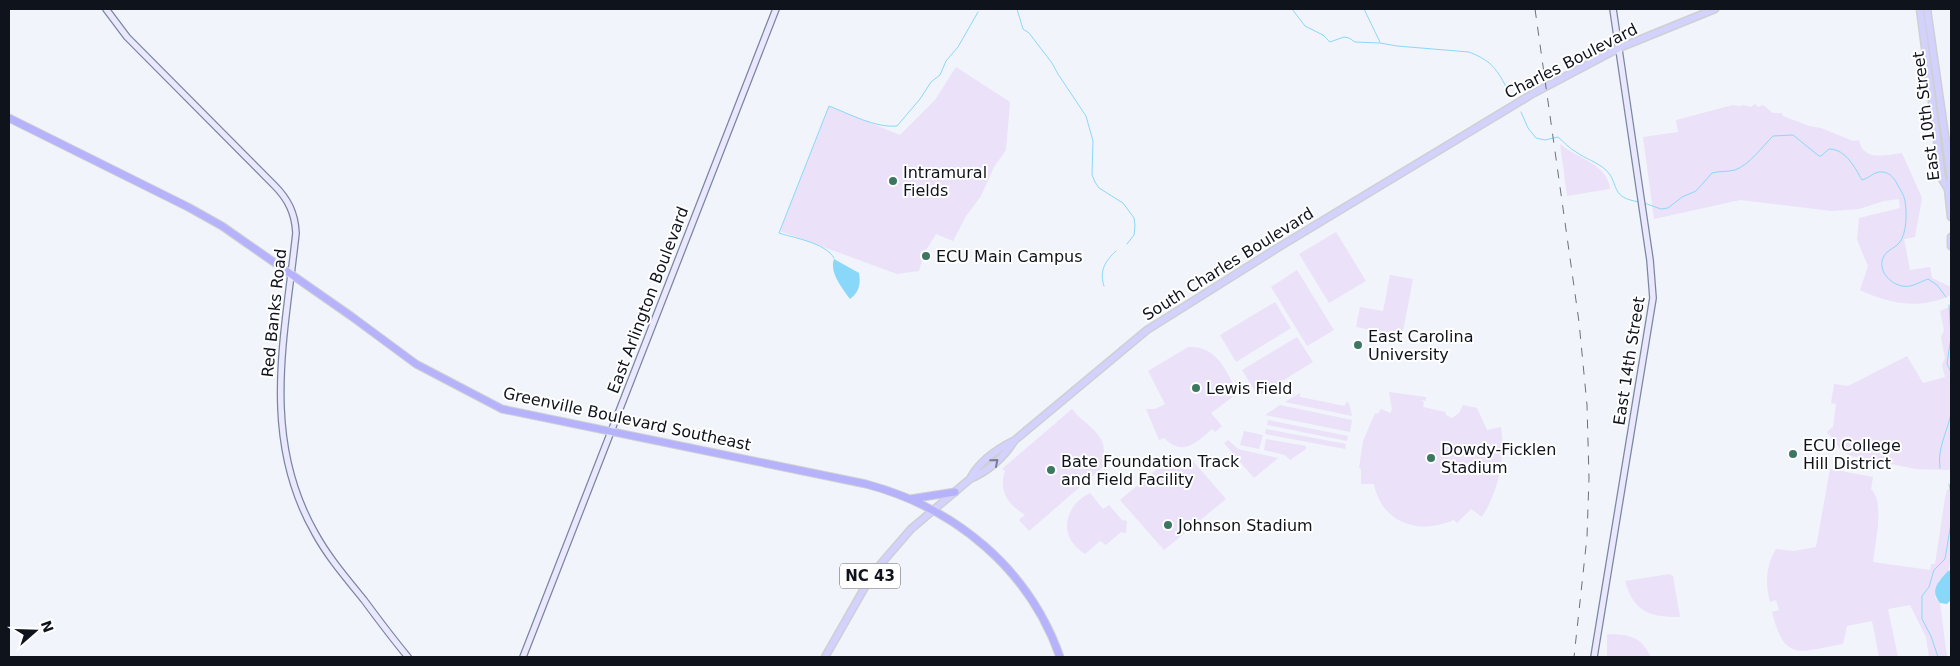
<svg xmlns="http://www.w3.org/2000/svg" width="1960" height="666" viewBox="0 0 1960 666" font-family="'DejaVu Sans',sans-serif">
<rect width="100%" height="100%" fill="#f1f4fa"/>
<path fill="#ebe1f8" d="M 956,67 L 1010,102 L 1006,150 L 994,167 L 981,196 L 966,216 L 953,241 L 936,234 L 924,253 L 919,271 L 897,274 L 780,231 L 829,106 L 900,135 L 935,100 Z
M 1755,104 L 1758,107 L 1763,105 L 1773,113 L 1782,113 L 1783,116 L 1809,126 L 1821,128 L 1853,141 L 1859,140 C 1863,162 1886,155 1902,153 L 1922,198 L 1915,237 L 1904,239 L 1910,270 L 1930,267 L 1932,278 L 1951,287 L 1951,295 C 1920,310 1890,304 1860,290 L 1868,266 L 1857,240 L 1859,218 L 1900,208 L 1899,199 L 1884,201 L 1859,209 L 1832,211 L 1740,200 L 1654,219 L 1643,137 L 1678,132 L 1676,120 L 1733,105 L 1739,106 L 1743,105 L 1751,107 Z
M 1560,144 C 1576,158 1608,164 1610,189 L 1567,196 Z
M 1336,232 L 1366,281 L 1329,303 L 1299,254 Z
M 1297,270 L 1334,330 L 1307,346 L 1271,287 Z
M 1390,275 L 1413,279 L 1402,336 L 1356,327 L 1360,307 L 1383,311 Z
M 1275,302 L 1291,328 L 1236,362 L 1220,335 Z
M 1951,306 L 1951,470 L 1916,469 L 1851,456 L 1840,449 L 1827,432 L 1833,427 L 1836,404 L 1831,403 L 1834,384 L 1848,386 L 1907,356 L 1923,383 L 1945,377 L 1942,365 L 1945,358 L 1941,337 L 1944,330 L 1940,311 Z
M 1297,337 L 1313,362 L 1258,396 L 1242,370 Z
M 1188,347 C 1217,345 1226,371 1238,393 L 1211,413 L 1222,426 L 1215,432 L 1212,429 C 1196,443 1183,457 1164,438 L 1159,440 L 1146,409 L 1155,409 L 1165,404 L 1148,371 Z
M 1389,392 L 1426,397 L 1426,401 L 1420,400 L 1424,402 L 1423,407 L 1445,412 L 1446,415 L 1452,418 L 1459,413 L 1463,405 L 1477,408 L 1487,430 L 1501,427 C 1506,457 1498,492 1482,517 L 1471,509 L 1457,523 L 1454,520 C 1419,535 1382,524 1374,484 L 1361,484 L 1361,469 L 1359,468 L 1363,441 L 1375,413 L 1378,414 L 1381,409 L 1390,413 L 1392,410 Z
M 1300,393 L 1300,397 L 1345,406 L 1346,402 L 1349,403 L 1352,416 L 1285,402 Z
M 1280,405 L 1352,420 L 1350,432 L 1265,415 Z
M 1072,409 C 1087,428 1111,434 1102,463 L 1104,466 L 1029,531 L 1019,520 L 1025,515 C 1009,505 998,492 1005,471 L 1002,469 Z
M 1268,420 L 1348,436 L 1347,441 L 1267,425 Z
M 1266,429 L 1346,444 L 1345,449 L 1265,434 Z
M 1244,431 L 1263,435 L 1259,449 L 1240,445 Z
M 1266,439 L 1306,446 L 1306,449 L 1290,460 L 1285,455 L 1264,450 Z
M 1228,440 L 1238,449 L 1278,458 L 1254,478 L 1224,443 Z
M 1169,459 L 1192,460 L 1226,499 L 1164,550 L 1120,500 Z
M 1830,469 L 1873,477 L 1871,489 C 1885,502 1875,543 1873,562 L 1930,570 L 1931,564 L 1935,564 L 1945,498 L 1947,490 L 1951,488 L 1951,560 L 1948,571 L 1939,581 L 1935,598 L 1940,603 L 1947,657 L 1929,657 L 1926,637 L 1910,605 L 1888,609 L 1898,657 L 1879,657 L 1872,621 L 1847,626 L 1843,644 C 1800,651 1785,664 1772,612 L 1779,610 L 1776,600 L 1770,602 C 1765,584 1766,565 1776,549 L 1794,551 L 1816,547 Z
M 1090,493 L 1103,509 L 1109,505 L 1122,520 L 1127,521 L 1126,533 L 1121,532 L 1106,545 L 1100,541 L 1085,554 C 1058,538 1063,506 1090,493 Z
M 1669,574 L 1673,576 L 1680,617 C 1649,617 1634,612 1625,581 Z
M 1607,634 C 1629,635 1640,635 1651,657 L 1607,657 Z"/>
<path fill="#8ad8f9" d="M 834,259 L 859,273 C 861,283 859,293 850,299 C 842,288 829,272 834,259 Z
M 1951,570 L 1951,600 L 1947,604 L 1940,603 C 1929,590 1939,581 1948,571 Z"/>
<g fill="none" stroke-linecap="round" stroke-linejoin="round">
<path stroke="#8ad8f9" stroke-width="1" d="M 1017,9 L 1023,29 L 1029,33 L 1052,63 L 1058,74 L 1086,116 L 1093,141 L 1092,175 L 1095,182 L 1099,188 L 1123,203 L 1134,218 L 1135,225 L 1134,235 L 1127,244
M 1292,9 L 1305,26 L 1323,35 L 1330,42 L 1344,37 L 1349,38 L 1355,42 L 1380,43 L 1397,46 L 1469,52 C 1495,62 1498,72 1511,96
M 1364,9 L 1380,42
M 1521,112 L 1528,128 L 1536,138 L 1545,140 L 1558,137 C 1564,142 1569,148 1576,152 C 1586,159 1597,162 1606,170 C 1620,184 1609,198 1640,202
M 1644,203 L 1661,209 L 1668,208 L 1682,197 L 1696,191 L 1712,173 C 1719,171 1727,172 1735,170 C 1749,165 1763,146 1773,136 L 1793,135 L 1819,156 L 1821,156 L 1829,149 C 1846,149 1855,168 1862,180 C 1868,179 1872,173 1879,172 C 1888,171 1894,177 1897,184 C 1900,189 1904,195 1905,201 C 1907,212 1907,234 1899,243 C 1894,249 1886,250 1883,258 C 1877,273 1895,289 1910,286 C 1916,285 1922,281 1928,279 L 1937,285 L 1946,297
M 834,258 C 826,243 794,238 779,233 L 829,106 C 850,114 875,128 897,126 L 920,99 L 931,82 L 940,75 L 946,61 L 958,47 L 978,12
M 1104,286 C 1099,271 1105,261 1116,251
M 1949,305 L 1951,333
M 1951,337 L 1947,364 L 1951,372
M 1940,468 C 1937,448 1947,433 1951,414
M 1949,484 L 1951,495
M 1938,657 L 1931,636 L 1922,619 L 1922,596 L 1929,587 L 1934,570 L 1945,559 L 1951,523"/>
<defs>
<path id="secondary" d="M 106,9 L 127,37 L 274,185 C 288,199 295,213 296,233 C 285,336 260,437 315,533 C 328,557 347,579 364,600 C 378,619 393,639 408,657
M 523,657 L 776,9
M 1594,657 L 1653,298 L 1650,260 L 1613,9"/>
<path id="primary" d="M 1920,9 L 1942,179 L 1948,189
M 1927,9 L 1951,178 L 1948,189 L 1951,217
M 1951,237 L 1951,246
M 970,479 C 979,461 997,449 1015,440 L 1147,330 L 1279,247 L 1534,93 L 1619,48 L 1715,9
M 825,657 L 873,573 L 911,529 L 970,479 C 988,471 1004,457 1014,441"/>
<path id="highway" d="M 9,118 L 188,207 L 222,226 L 351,316 L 416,364 L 502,409 L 866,484 C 956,508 1029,569 1060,657
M 910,499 L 955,492"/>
</defs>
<use href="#secondary" stroke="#7b869f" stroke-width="8"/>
<use href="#primary" stroke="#cfd0d2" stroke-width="9"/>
<use href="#highway" stroke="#cfd0d2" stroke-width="9"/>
<use href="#secondary" stroke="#e9e8fe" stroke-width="5.5"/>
<use href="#primary" stroke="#d3d1fd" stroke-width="6"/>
<use href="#highway" stroke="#b6b3fc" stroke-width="7"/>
<path stroke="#6e7179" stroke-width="1" stroke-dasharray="9 9" stroke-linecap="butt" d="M 1535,9 L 1579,322 L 1587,405 L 1589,478 L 1587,537 L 1574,657"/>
</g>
<defs><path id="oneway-chevron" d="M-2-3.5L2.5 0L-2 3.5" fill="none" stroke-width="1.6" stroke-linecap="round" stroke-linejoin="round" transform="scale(1.25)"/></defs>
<use stroke="#7b7c98" href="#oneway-chevron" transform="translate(995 462) rotate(-41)"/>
<g fill="#3c7761" stroke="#fff" stroke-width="2">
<circle cx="893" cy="181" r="5"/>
<circle cx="926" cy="256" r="5"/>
<circle cx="1358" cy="345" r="5"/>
<circle cx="1196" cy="388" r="5"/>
<circle cx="1793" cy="454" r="5"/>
<circle cx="1431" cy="458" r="5"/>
<circle cx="1051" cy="470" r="5"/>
<circle cx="1168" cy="525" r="5"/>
</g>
<g text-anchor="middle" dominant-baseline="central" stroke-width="4" stroke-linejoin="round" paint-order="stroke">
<rect fill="#fff" stroke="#575a60" stroke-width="1" x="840" y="563.5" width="60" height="25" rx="4"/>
<g font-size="15" font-weight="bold" fill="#0f131c">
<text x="870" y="576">NC 43</text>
</g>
<g font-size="16" fill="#0f131c" stroke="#fff">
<text transform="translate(1571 61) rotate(-27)">Charles Boulevard</text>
<text transform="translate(1926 116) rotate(-97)">East 10th Street</text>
<text transform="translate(1228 264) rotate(-32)">South Charles Boulevard</text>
<text transform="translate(648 300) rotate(-69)">East Arlington Boulevard</text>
<text transform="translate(274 313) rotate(-84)">Red Banks Road</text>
<text transform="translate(1629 361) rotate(-81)">East 14th Street</text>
<text transform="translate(627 419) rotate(12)">Greenville Boulevard Southeast</text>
</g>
<g font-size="16" fill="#0f131c" stroke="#fff" text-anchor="start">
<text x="903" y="172">Intramural<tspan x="903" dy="18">Fields</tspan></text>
<text x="936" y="256">ECU Main Campus</text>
<text x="1368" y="336">East Carolina<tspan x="1368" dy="18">University</tspan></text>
<text x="1206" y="388">Lewis Field</text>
<text x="1803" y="445">ECU College<tspan x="1803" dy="18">Hill District</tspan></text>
<text x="1441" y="449">Dowdy-Ficklen<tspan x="1441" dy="18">Stadium</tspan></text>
<text x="1061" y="461">Bate Foundation Track<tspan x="1061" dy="18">and Field Facility</tspan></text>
<text x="1178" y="525">Johnson Stadium</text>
</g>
</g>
<rect width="1960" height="666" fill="none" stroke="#0f131c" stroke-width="20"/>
<g transform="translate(35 631) rotate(70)" stroke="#ffffff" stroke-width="4" paint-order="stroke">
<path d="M0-4L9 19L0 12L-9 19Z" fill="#0f131c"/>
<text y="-8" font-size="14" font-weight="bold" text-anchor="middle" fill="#0f131c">N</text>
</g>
</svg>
